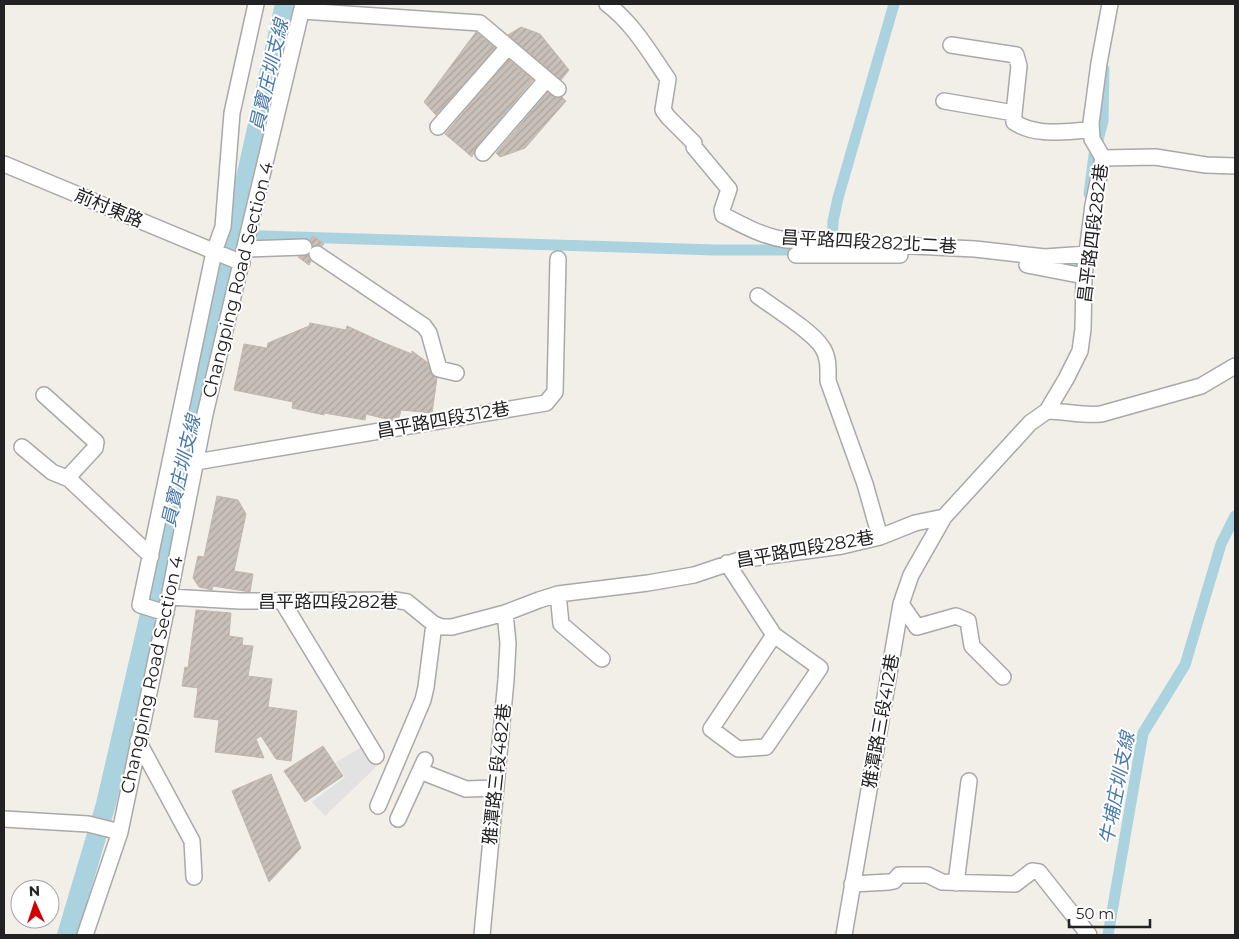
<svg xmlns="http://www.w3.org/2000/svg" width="1239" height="939" viewBox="0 0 1239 939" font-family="Montserrat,'Noto Sans TC',sans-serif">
<defs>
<pattern id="building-hatch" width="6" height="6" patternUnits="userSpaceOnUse" patternTransform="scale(1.25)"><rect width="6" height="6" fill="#c7bfb8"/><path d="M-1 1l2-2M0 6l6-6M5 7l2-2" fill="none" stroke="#aba49e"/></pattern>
</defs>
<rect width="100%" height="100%" fill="#f2efe9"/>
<path fill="#e2e2e2" d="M 365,745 L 378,765 L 325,816 L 312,802 L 345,777 L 336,762 Z"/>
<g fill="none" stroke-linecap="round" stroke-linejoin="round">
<path stroke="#aad3df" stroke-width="11" d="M 1089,194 L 1094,155 L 1103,121 L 1104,69
M 233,235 L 715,250 L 806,250
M 832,249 L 833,221 L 838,198 L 894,4
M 1052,262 L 1079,266 L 1081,252
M 1108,935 L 1143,733 L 1185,665 L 1221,544 L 1235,516"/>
<path stroke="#aad3df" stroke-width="20" d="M 67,935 L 106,804 L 158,580 L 189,432 L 285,4"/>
</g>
<path fill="url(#building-hatch)" stroke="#c4b6ab" d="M 521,27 L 540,34 L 569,70 L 561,80 L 508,35 Z
M 476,32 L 495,48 L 436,115 L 424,102 Z
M 509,60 L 533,80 L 476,147 L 472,157 L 445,134 Z
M 548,92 L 556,98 L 562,97 L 566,101 L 525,148 L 500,157 L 496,153 Z
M 313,236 L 324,244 L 322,246 L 313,246 L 310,240 Z
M 308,255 L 311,261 L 309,265 L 298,257 Z
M 310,323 L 346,330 L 347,326 L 382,342 L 412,354 L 412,351 L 427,362 L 432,375 L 437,378 L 432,413 L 401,410 L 399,418 L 390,420 L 366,414 L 365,420 L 324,413 L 324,415 L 292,408 L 293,402 L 234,390 L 244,344 L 267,348 L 268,343 L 309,326 Z
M 217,496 L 238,500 L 246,514 L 234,571 L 253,574 L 250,592 L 213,586 L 212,590 L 199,587 L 193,578 L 198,556 L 204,557 Z
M 196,610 L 231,613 L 229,636 L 243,638 L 242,645 L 253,646 L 248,676 L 272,679 L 268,707 L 297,711 L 291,761 L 276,759 L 261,736 L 256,739 L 264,758 L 215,752 L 219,720 L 194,717 L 198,688 L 182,686 L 185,667 L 188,668 Z
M 323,746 L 343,776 L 305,802 L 284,771 Z
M 271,774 L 301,848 L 269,882 L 232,791 Z"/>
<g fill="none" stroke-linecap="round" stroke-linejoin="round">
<defs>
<path id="minor" d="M 607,4 C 633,23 650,53 668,79 L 663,110 L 668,117 L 694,143 L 694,147 L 729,189 L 722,210 L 723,215 C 744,226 764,237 787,240 L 975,249 L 1045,257 L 1087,254
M 302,11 L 480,23 L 558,89
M 951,45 L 1016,55 L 1019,66 L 1014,113
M 944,101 L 1014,113 L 1014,122 C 1036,137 1065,131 1091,130
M 438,127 L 508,47
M 483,153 L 546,80
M 1103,158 L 1155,157 L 1206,165 L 1235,166
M 4,164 L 242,263
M 245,249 L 304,247
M 317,254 L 424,326 L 429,333 L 439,369 L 456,373
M 796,255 L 900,255
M 1027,265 L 1084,276
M 758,296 C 774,308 812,331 822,347 C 829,357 828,369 828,381 L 865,484 L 880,537
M 44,395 L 96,442 L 95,448 L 70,475 L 69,479 L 151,556
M 1047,411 C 1065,411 1083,416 1101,414 L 1201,386 L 1235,366
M 22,447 L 52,472 L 69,479
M 196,462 L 546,403 L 555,392 L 558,259
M 727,563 L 774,635 L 820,668 L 766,747 L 738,749 L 711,729 L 774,635
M 558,594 L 561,624 L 602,659
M 169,597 L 240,601 L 395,600 L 407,602 L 434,624 L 442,627 L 452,627 L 505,613 L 539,600 L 558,594 L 648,583 L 694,575 L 739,560 L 842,546 L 880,537 L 915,523 L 944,517 L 1030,423 L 1047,411 L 1066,379 L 1080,351 L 1083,329 L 1084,276 L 1093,205 L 1103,158 L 1092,139 L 1091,123 L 1099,63 L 1110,4
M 282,601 L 376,756
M 901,604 L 917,627 L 956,616 L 968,621 L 972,646 L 1003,677
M 166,613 L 140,605 L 214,252 L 223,227 L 232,113 L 256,4
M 138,741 L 192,841 L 194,877
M 420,771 L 466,789 L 495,788
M 378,806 L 423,700 L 426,687 L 434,624
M 4,819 L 88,824 L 120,832
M 398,819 L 425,760
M 956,883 L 969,781
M 852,884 L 889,882 L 894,881 L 899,875 L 928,875 L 942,882 L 1015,884 L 1032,871 L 1039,872 L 1089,935
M 85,935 L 120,832 L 169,597 L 205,414 L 303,4
M 482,935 L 506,680 L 508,643 L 505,613
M 844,935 L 901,604 L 911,575 L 944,517"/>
</defs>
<use href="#minor" stroke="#a9a9a9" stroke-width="18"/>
<use href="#minor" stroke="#fff" stroke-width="15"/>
</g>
<g text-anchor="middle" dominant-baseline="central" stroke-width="4" stroke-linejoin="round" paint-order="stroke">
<g font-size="18" fill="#222" stroke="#fff">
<text transform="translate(109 208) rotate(23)">前村東路</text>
<text transform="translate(1093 233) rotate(-83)">昌平路四段282巷</text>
<text transform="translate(869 242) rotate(3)">昌平路四段282北二巷</text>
<text transform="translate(238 280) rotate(-76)">Changping Road Section 4</text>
<text transform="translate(443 420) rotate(-10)">昌平路四段312巷</text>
<text transform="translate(805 549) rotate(-10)">昌平路四段282巷</text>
<text x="328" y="602">昌平路四段282巷</text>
<text transform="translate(152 675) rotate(-78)">Changping Road Section 4</text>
<text transform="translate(881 721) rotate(-80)">雅潭路三段412巷</text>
<text transform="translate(497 774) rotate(-84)">雅潭路三段482巷</text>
</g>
<g font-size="19" font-style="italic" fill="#4a7aab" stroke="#fff">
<text transform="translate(269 75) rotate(-77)">員寶庄圳支線</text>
<text transform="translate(181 471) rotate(-77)">員寶庄圳支線</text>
<text transform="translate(1117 788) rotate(-79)">牛埔庄圳支線</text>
</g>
</g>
<rect width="1239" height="939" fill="none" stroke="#222222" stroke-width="10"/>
<g transform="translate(35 904) rotate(357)"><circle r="24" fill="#ffffff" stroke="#a7a7a7"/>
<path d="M0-4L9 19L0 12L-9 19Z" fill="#d40000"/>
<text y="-8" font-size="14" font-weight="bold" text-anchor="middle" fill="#222222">N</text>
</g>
<path d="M1069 919v8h81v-8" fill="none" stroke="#222222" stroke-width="2.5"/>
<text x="1076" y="919" font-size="15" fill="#222222" stroke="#ffffff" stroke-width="4" paint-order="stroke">50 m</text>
</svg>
